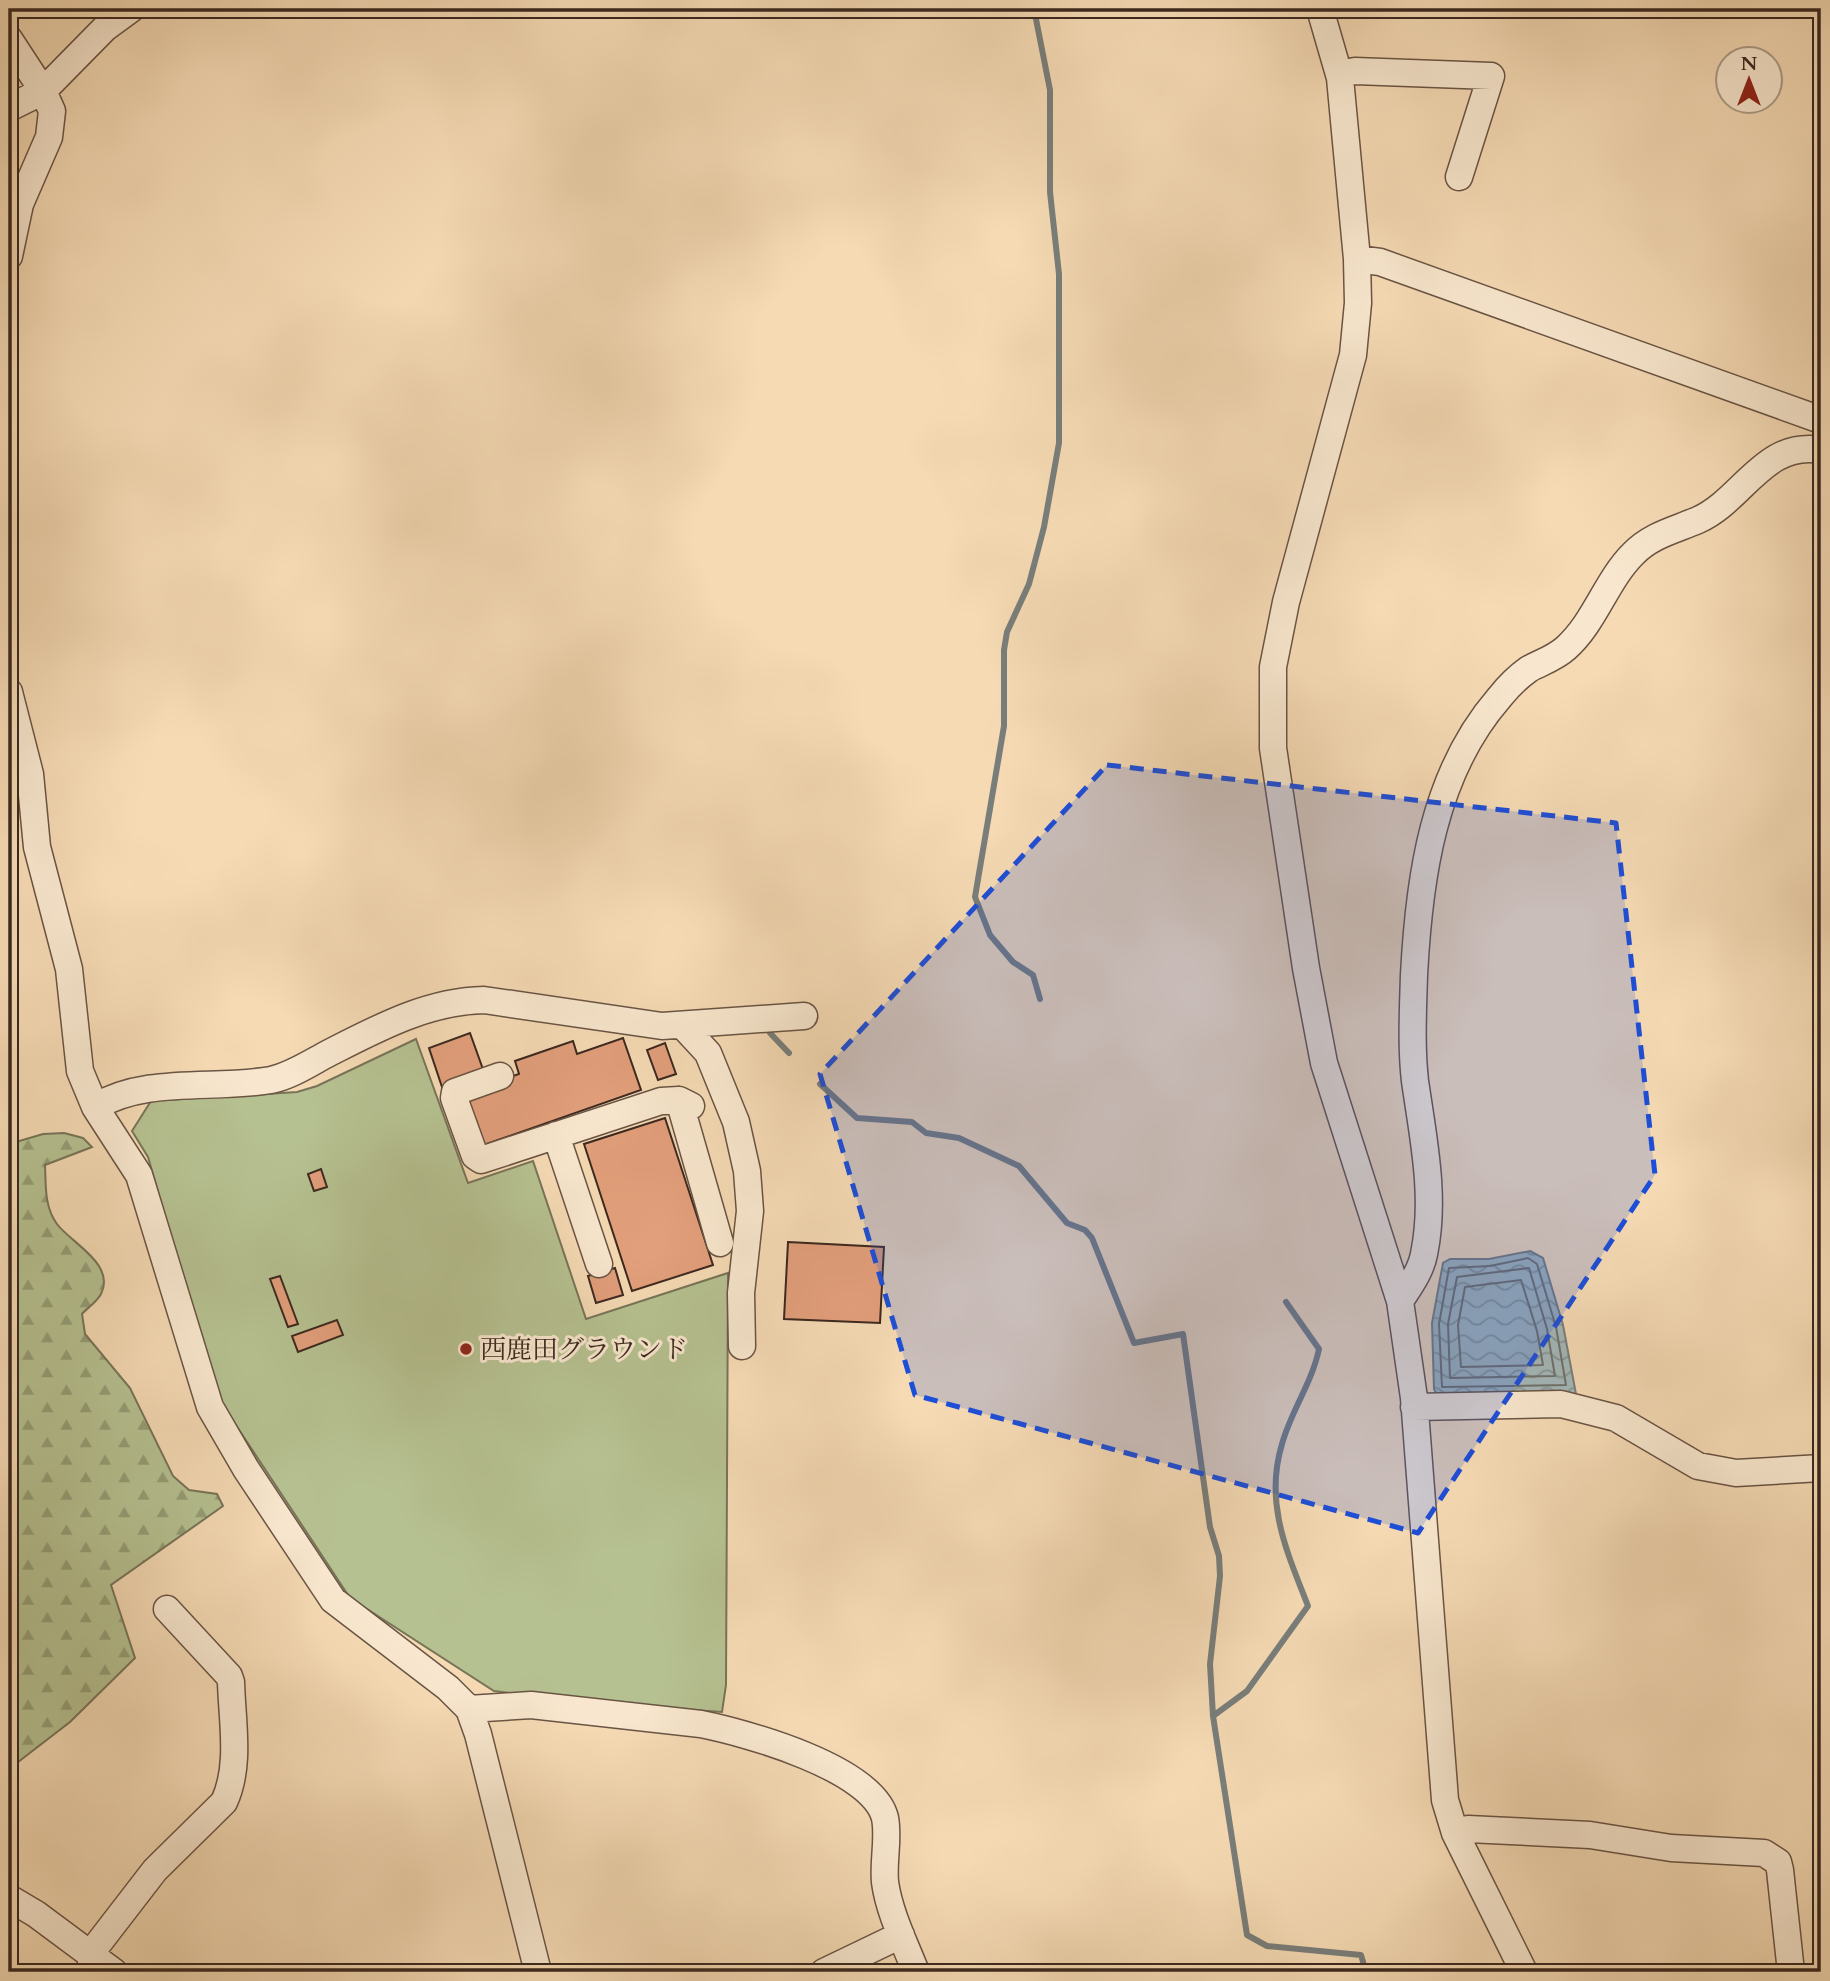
<svg xmlns="http://www.w3.org/2000/svg" width="1830" height="1981" viewBox="0 0 1830 1981" font-family="Cardo,'Noto Serif JP',serif">
<defs>
<pattern id="forest-firs" width="22" height="20" patternUnits="userSpaceOnUse" patternTransform="scale(1.75)"><rect width="22" height="20" fill="#b6c191"/><path d="M5 1l3.5 6h-7zM16 11l3.5 6h-7z" fill="#959d76"/></pattern>
<pattern id="water-waves" width="16" height="10" patternUnits="userSpaceOnUse" patternTransform="scale(1.75)"><rect width="16" height="10" fill="#a3b7b9"/><path d="M0 5q4-4 8 0t8 0" fill="none" stroke="#869596"/></pattern>
</defs>
<rect width="100%" height="100%" fill="#f5dab4"/>
<filter id="stains"><feTurbulence type="fractalNoise" baseFrequency=".00286" numOctaves="4"/><feColorMatrix values="0 0 0 0 .2 0 0 0 0 .09 0 0 0 0 .02 0 0 0 .5 -.17"/></filter>
<radialGradient id="worn" r=".72"><stop offset=".6" stop-color="#630" stop-opacity="0"/><stop offset="1" stop-color="#630" stop-opacity=".3"/></radialGradient>
<path fill="#b6c191" stroke="#787458" stroke-width="2" d="M 416,1039 L 468,1183 L 533,1161 L 586,1319 L 728,1273 L 726,1685 L 722,1712 L 595,1703 L 494,1691 L 350,1598 L 216,1395 L 148,1157 L 132,1131 L 151,1101 L 297,1092 L 317,1086 Z"/>
<path fill="url(#forest-firs)" stroke="#787458" stroke-width="2" d="M 64,1133 L 83,1138 L 92,1147 L 45,1165 C 46,1184 44,1207 57,1224 C 71,1243 116,1264 101,1294 C 97,1302 87,1308 82,1314 L 85,1334 L 130,1388 L 173,1476 L 189,1490 L 217,1494 L 223,1506 L 111,1585 L 135,1658 L 70,1722 L 9,1769 L 9,1144 L 43,1134 Z"/>
<path fill="url(#water-waves)" stroke="#797e7b" stroke-width="2" d="M 1530,1251 L 1543,1258 L 1563,1325 L 1576,1394 L 1437,1395 L 1434,1389 L 1432,1323 L 1443,1263 L 1450,1259 L 1489,1259 Z"/>
<g fill="none" stroke-linecap="round" stroke-linejoin="round">
<path stroke="#6f706c" stroke-width="2" d="M 1528,1258 L 1537,1264 L 1556,1327 L 1566,1385 L 1442,1387 L 1439,1324 L 1449,1268 L 1490,1266 Z
M 1529,1268 L 1547,1329 L 1555,1376 L 1450,1378 L 1448,1324 L 1457,1277 Z
M 1521,1280 L 1537,1331 L 1543,1365 L 1461,1367 L 1458,1325 L 1465,1287 Z"/>
<path stroke="#797e7b" stroke-width="6" d="M 1034,9 L 1050,90 L 1050,192 L 1059,274 L 1059,443 L 1044,527 L 1029,584 L 1007,632 L 1004,650 L 1004,726 L 975,897 L 990,935 L 1013,962 L 1033,975 L 1040,999
M 770,1033 L 789,1053
M 820,1084 L 857,1118 L 912,1122 L 926,1133 L 959,1138 L 1019,1166 L 1067,1223 L 1085,1230 L 1092,1238 L 1134,1343 L 1183,1334 L 1210,1527 L 1219,1556 L 1220,1576 L 1210,1664 L 1213,1716 L 1247,1935 L 1267,1946 L 1361,1955 L 1366,1972
M 1213,1716 L 1247,1691 L 1308,1606 C 1287,1552 1264,1503 1282,1444 C 1291,1411 1312,1383 1319,1349 L 1286,1302"/>
</g>
<path fill="#e29f7b" stroke="#3b281f" stroke-width="2" d="M 470,1033 L 485,1075 L 443,1090 L 429,1048 Z
M 623,1038 L 641,1090 L 478,1147 L 460,1095 L 519,1074 L 515,1061 L 573,1041 L 577,1054 Z
M 665,1043 L 676,1074 L 658,1080 L 647,1050 Z
M 665,1118 L 713,1265 L 632,1291 L 584,1144 Z
M 321,1169 L 327,1187 L 314,1191 L 308,1174 Z
M 788,1242 L 884,1247 L 880,1323 L 784,1319 Z
M 615,1268 L 623,1295 L 596,1303 L 588,1276 Z
M 280,1276 L 298,1324 L 288,1327 L 270,1279 Z
M 337,1320 L 343,1335 L 298,1352 L 292,1336 Z"/>
<g fill="none" stroke-linecap="round" stroke-linejoin="round">
<defs>
<path id="minor" d="M 1320,9 L 1340,78 L 1357,259 L 1358,303 L 1353,355 L 1286,602 L 1273,667 L 1273,748 L 1306,968 L 1324,1063 L 1400,1301 L 1414,1398 L 1445,1800 L 1455,1833 L 1524,1972
M 9,39 L 43,91 L 52,111 L 49,137 L 20,204 L 9,256
M 1339,74 L 1355,71 L 1491,76 L 1459,177
M 9,108 L 43,91 L 105,28 L 131,9
M 1357,259 L 1380,262 L 1821,420
M 9,692 L 30,774 L 37,847 L 69,969 L 80,1071 L 95,1107 L 139,1175 L 210,1407 L 246,1469 L 333,1600 L 448,1688 L 469,1709 L 478,1734 L 538,1972
M 683,1026 L 708,1053 L 736,1122 L 747,1171 L 750,1211 L 741,1293 L 742,1346
M 500,1076 L 455,1092 L 454,1098 L 475,1156 L 481,1160 L 661,1101 L 679,1100 L 691,1106
M 679,1100 L 720,1243
M 95,1107 C 146,1076 214,1090 271,1080 C 291,1076 312,1062 329,1053 C 378,1028 428,1001 484,1000 L 662,1026 L 804,1016
M 556,1135 L 599,1264
M 1400,1301 C 1409,1287 1421,1271 1424,1254 C 1436,1197 1423,1137 1415,1081 C 1411,1046 1413,1010 1414,975 C 1419,878 1433,774 1499,698 C 1507,688 1519,676 1529,669 C 1542,662 1555,658 1566,648 C 1595,622 1606,581 1633,554 C 1651,535 1675,530 1698,520 C 1743,500 1764,440 1821,450
M 1414,1407 L 1561,1404 L 1616,1418 L 1698,1466 L 1736,1473 L 1821,1468
M 469,1709 L 531,1705 L 701,1724 C 746,1733 873,1768 885,1818 C 889,1838 883,1861 885,1882 C 889,1912 905,1944 916,1972
M 1455,1833 L 1468,1829 L 1590,1835 L 1671,1848 L 1764,1853 L 1778,1862 L 1780,1870 L 1791,1972
M 9,1898 L 36,1914 L 114,1972
M 91,1972 L 91,1953 L 155,1870 L 224,1802 C 241,1766 232,1721 231,1682 L 229,1676 L 167,1609
M 824,1972 L 901,1935"/>
</defs>
<use href="#minor" stroke="#6a5444" stroke-width="29"/>
<use href="#minor" stroke="#f8e7ce" stroke-width="26"/>
</g>
<path fill="#1d4ed8" fill-opacity="0.2" stroke="#1d4ed8" stroke-width="5" stroke-dasharray="14 9" stroke-linejoin="round" d="M 1107,765 L 1616,823 L 1655,1175 L 1418,1533 L 915,1395 L 820,1074 Z"/>
<circle fill="#8f2418" stroke="#f8e7ce" stroke-width="2.5" cx="466" cy="1349" r="7"/>
<g text-anchor="middle" dominant-baseline="central" stroke-width="6" stroke-linejoin="round" paint-order="stroke">
<g font-size="26" fill="#3b281f" stroke="#f8e7ce" text-anchor="start">
<text x="480" y="1349">西鹿田グラウンド</text>
</g>
</g>
<rect width="1830" height="1981" fill="none" stroke="#f5dab4" stroke-width="35"/>
<rect x="10" y="10" width="1809" height="1960" fill="none" stroke="#3b281f" stroke-width="3.5"/>
<rect x="18" y="18" width="1795" height="1946" fill="none" stroke="#3b281f" stroke-width="2"/>
<g transform="translate(1749 80)"><circle r="33" fill="#f8e7ce" stroke="#ac9b88" stroke-width="2"/>
<path d="M0-5L12 26L0 18L-12 26Z" fill="#8f2418"/>
<text y="-10" font-size="19" font-weight="bold" text-anchor="middle" fill="#3b281f">N</text>
</g>
<rect width="100%" height="100%" filter="url(#stains)"/>
<rect width="100%" height="100%" fill="url(#worn)"/>
</svg>
